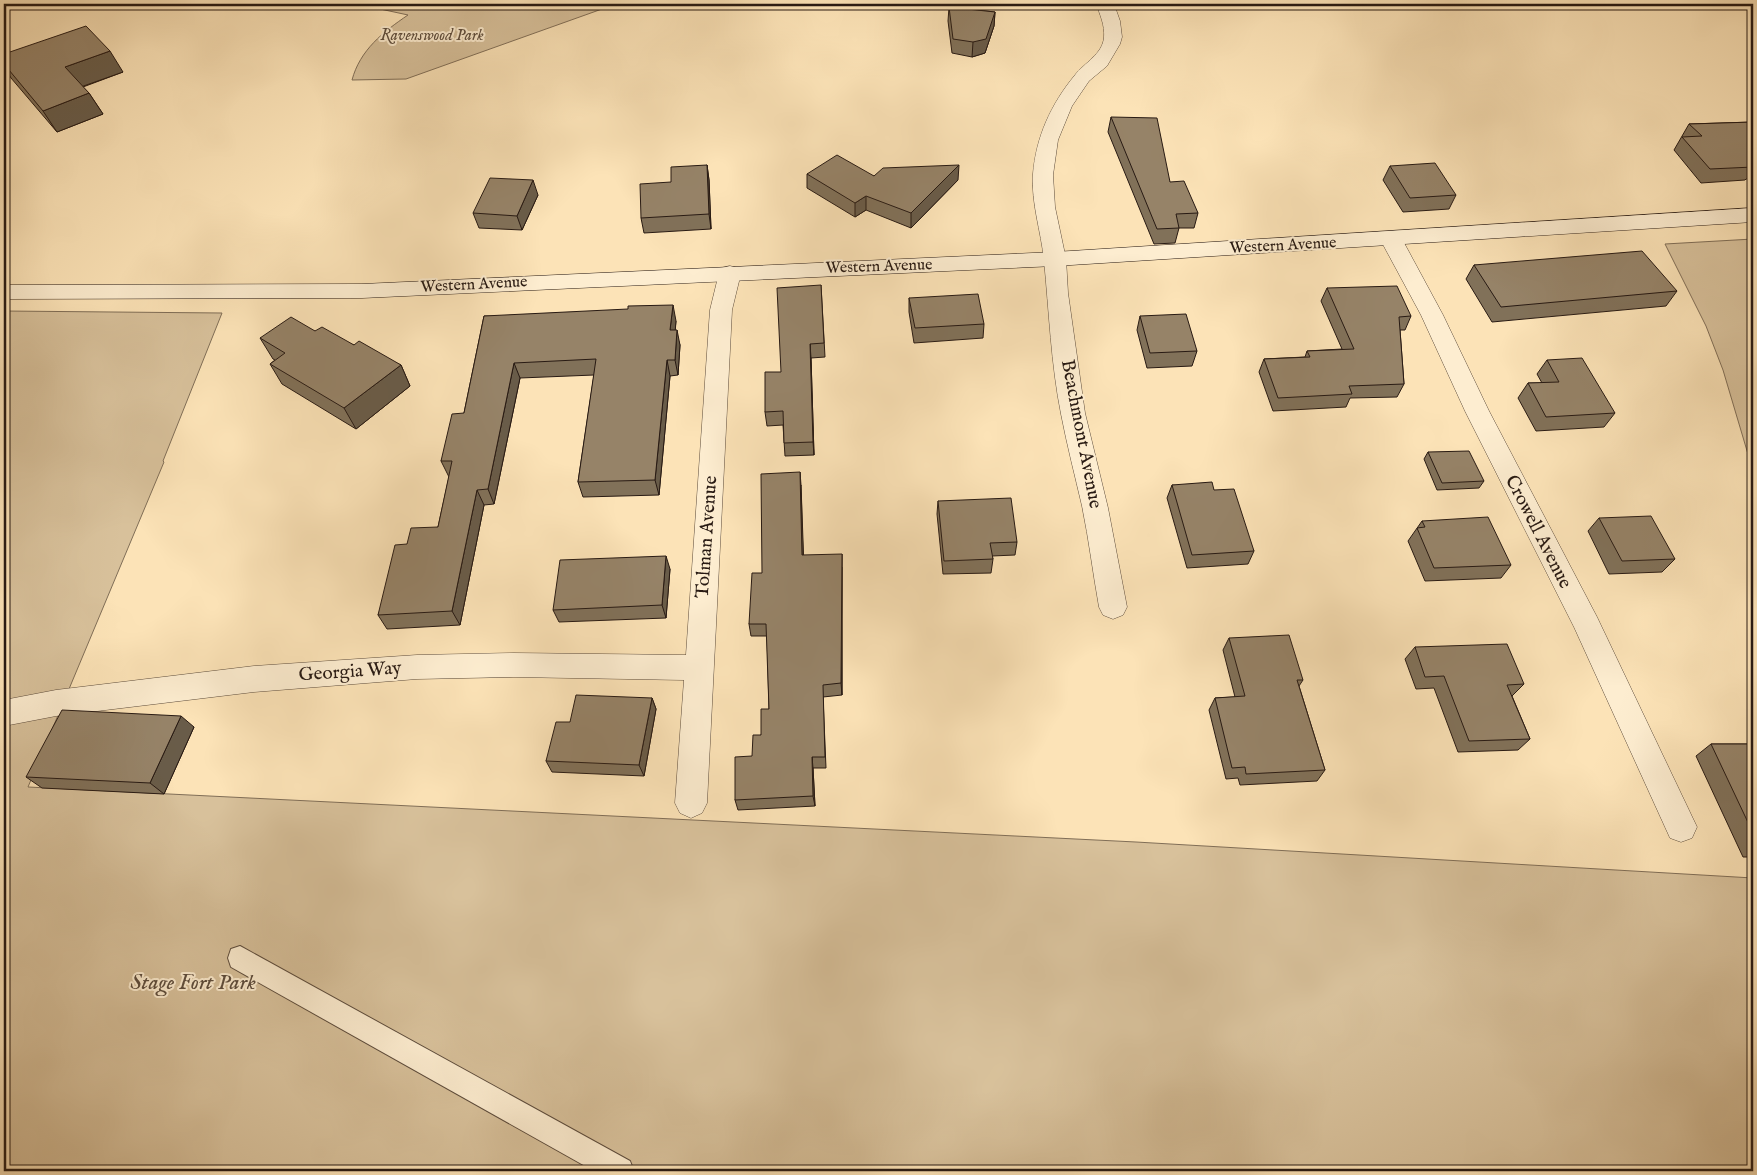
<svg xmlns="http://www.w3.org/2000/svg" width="1757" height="1175" viewBox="0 0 1757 1175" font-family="'IM FELL English',serif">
<rect width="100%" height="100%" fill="#fce3b7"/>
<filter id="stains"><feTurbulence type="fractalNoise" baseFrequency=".004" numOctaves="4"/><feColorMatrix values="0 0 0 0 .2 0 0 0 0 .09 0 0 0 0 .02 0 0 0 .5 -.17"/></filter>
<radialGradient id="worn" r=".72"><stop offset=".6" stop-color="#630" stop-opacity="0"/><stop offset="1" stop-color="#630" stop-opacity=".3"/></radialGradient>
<path fill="#d8c19b" stroke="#806e57" d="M 357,4 L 616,4 L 406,79 L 352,80 C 360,50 383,32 408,15 Z
M 1753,239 L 1753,471 L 1723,370 L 1706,326 L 1665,244 Z
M 4,311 L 222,313 L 163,461 L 164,462 L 28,787 L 1136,842 L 1753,878 L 1753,1171 L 4,1171 Z"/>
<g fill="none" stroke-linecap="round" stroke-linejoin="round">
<defs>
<path id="service" d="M 240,946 L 630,1161 L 634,1171 L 594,1171 L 231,967 L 228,958 L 231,949 Z"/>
<path id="minor" d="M 1096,4 L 1114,4 L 1120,21 L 1122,37 L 1120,44 L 1107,66 L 1089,81 L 1072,106 L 1058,140 L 1053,175 L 1055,207 L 1066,259 L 1068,293 L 1085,413 L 1108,508 L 1127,607 L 1123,615 L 1113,619 L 1103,615 L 1099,607 C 1093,574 1089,540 1082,506 C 1075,476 1067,445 1061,414 C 1051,364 1049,311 1044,260 C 1041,231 1031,203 1033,174 C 1036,137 1051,104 1075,75 C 1084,63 1103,54 1104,37 C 1105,26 1100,14 1096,4 Z
M 1391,232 L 1399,234 L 1402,239 L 1443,315 L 1489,411 L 1597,617 L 1697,827 L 1692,838 L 1681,842 L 1670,838 L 1574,627 L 1465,411 L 1421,315 L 1380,239 L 1383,234 Z
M 730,266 L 738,268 L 741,273 L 732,310 L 707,803 L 702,813 L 691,818 L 680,813 L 675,803 L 684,680 L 514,677 L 417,679 L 254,692 L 56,716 L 4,726 L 4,700 L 56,690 L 254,666 L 417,655 L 514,653 L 686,655 L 710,310 L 719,273 L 722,268 Z"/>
<path id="secondary" d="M 1753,208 L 1753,222 L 1055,266 L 362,298 L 4,299 L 4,285 L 362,284 L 1055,252 Z"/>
</defs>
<use href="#service" stroke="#5d4c3c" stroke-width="2"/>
<use href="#minor" stroke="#5d4c3c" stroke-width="1"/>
<use href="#secondary" stroke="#281a13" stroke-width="1"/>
<use href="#service" fill="#fdedd0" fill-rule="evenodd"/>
<use href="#minor" fill="#fdedd0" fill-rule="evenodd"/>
<use href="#secondary" fill="#fdedd0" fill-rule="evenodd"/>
</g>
<path fill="#817159" stroke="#281a13" d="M 949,7 L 995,12 L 994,26 L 985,53 L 972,57 L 952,53 L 948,21 Z
M 4,54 L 123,72 L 83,87 L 89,93 L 103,114 L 57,132 L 11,78 L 4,66 Z
M 1111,117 L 1198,213 L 1194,228 L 1179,228 L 1175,243 L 1154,244 L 1108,132 Z
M 1753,122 L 1753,179 L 1746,179 L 1745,180 L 1701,183 L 1674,150 L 1689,124 Z
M 707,165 L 709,180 L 711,229 L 644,233 L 641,218 L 671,182 Z
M 1390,166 L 1456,195 L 1449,209 L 1403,212 L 1383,180 Z
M 807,174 L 874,176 L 958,180 L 911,228 L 866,210 L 855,217 L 807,188 Z
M 538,195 L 522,230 L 479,228 L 473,213 Z
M 1474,265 L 1677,291 L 1666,306 L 1492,322 L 1466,279 Z
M 821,285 L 825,357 L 811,358 L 814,455 L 785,456 L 783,425 L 767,426 L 765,412 Z
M 1327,288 L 1411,316 L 1405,330 L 1400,330 L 1404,384 L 1397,397 L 1350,398 L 1346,407 L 1273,411 L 1259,372 L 1264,359 L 1305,357 L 1307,351 L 1342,349 L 1321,301 Z
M 909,298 L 984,324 L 983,338 L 914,343 L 909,312 Z
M 484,316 L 676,321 L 675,330 L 680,345 L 678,375 L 670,376 L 659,495 L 583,497 L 578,482 L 594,375 L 520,378 L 494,504 L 484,505 L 460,625 L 387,629 L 378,615 L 407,544 L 438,527 L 449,477 L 441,461 L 464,413 Z
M 1140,316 L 1197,351 L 1192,366 L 1147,368 L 1137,330 Z
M 315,331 L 354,345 L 401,365 L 410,386 L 356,429 L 282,384 L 270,364 L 275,360 L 273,359 L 260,338 Z
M 1547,360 L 1615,413 L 1604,427 L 1536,431 L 1518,398 L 1528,383 L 1542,383 L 1537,374 Z
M 1428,452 L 1484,481 L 1479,488 L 1437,490 L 1424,459 Z
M 801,485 L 803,555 L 842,567 L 842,695 L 823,697 L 826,768 L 813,768 L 815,806 L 738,810 L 735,800 L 761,735 L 769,709 L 767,636 L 751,636 L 749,624 Z
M 1172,485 L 1214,490 L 1254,551 L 1248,564 L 1187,568 L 1167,498 Z
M 938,501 L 1017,542 L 1015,555 L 992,556 L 993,559 L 991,573 L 943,574 L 937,514 Z
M 1599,518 L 1675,559 L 1662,572 L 1609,574 L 1588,531 Z
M 1422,521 L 1511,565 L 1501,578 L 1425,581 L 1408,541 Z
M 670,569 L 666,618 L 559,622 L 553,610 Z
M 1229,638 L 1303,680 L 1299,686 L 1325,770 L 1317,781 L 1240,785 L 1238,778 L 1226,779 L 1209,710 L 1215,698 L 1235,697 L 1223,650 Z
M 1415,647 L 1524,684 L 1512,696 L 1530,739 L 1518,750 L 1458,752 L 1434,688 L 1416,689 L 1405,659 Z
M 652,698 L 656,709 L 644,776 L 552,772 L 546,761 L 570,722 Z
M 194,727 L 164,794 L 42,788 L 26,777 Z
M 1711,744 L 1753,744 L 1753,857 L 1743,857 L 1696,756 Z"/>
<path fill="#695c49" stroke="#281a13" d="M 995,12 L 994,26 L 985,53 L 972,57 L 973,42 Z
M 110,51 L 123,72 L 78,88 L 65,67 Z
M 89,93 L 103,114 L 57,132 L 43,111 Z
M 707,165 L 709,180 L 711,229 L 709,214 Z
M 959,165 L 958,180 L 911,228 L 911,213 Z
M 533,180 L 538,195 L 522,230 L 517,216 Z
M 866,196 L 866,210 L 855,217 L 855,203 Z
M 673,305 L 676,321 L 674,346 L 670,330 Z
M 677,330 L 680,345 L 678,375 L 675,360 Z
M 810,344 L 811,358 L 814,455 L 813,442 Z
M 667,360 L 670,376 L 659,495 L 655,480 Z
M 514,363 L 520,378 L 494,504 L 488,489 Z
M 401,365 L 410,386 L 356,429 L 344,408 Z
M 800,472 L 801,485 L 804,568 L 802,555 Z
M 477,490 L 484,505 L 460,625 L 452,611 Z
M 842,554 L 842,695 L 841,683 Z
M 666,556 L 670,569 L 666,618 L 662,605 Z
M 652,698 L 656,709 L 644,776 L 639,765 Z
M 181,716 L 194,727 L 164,794 L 150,783 Z
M 812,757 L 813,768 L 815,806 L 813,796 Z"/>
<path fill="#968368" stroke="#281a13" d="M 949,7 L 995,12 L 986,39 L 973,42 L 953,39 Z
M 86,26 L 110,51 L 65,67 L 89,93 L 43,111 L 4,64 L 4,54 Z
M 1111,117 L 1157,118 L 1170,182 L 1184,181 L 1198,213 L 1176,214 L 1179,228 L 1157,229 Z
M 1753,122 L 1753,167 L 1710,169 L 1682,137 L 1702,136 L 1689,124 Z
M 837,155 L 874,176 L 883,168 L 959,165 L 911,213 L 866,196 L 855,203 L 807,174 Z
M 1435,163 L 1456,195 L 1410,198 L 1390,166 Z
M 707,165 L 709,214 L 641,218 L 640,184 L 671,182 L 671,167 Z
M 490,178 L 533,180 L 517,216 L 473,213 Z
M 1642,251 L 1677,291 L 1501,307 L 1474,265 Z
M 821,285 L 824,343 L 810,344 L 813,442 L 784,443 L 783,411 L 765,412 L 765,372 L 781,372 L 777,288 Z
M 1397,286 L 1411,316 L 1399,317 L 1404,384 L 1349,386 L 1352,394 L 1278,398 L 1264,359 L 1310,357 L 1307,351 L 1354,349 L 1327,288 Z
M 978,294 L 984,324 L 915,328 L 909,298 Z
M 673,305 L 670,330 L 677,330 L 675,360 L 667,360 L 655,480 L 578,482 L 596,359 L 514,363 L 488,489 L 477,490 L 452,611 L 378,615 L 395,545 L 407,544 L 411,528 L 438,527 L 452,461 L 441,461 L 452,414 L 464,413 L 484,316 L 628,309 L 628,306 Z
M 1186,314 L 1197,351 L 1150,353 L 1140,316 Z
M 291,317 L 315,331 L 322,327 L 354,345 L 359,341 L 401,365 L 344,408 L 270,364 L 285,353 L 260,338 Z
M 1582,358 L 1615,413 L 1546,417 L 1528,383 L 1559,382 L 1547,360 Z
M 1469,451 L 1484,481 L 1442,483 L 1428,452 Z
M 800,472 L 802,555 L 842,554 L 841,683 L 823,685 L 825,757 L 812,757 L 813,796 L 735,800 L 735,757 L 752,756 L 753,735 L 761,735 L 761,709 L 769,709 L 766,624 L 749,624 L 752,573 L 762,573 L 761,474 Z
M 1212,482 L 1214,490 L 1234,489 L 1254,551 L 1192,555 L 1172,485 Z
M 1011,498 L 1017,542 L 990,543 L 993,559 L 944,561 L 938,501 Z
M 1651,516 L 1675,559 L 1622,561 L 1599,518 Z
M 1488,517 L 1511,565 L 1434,568 L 1417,528 L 1425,527 L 1422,521 Z
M 666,556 L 662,605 L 553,610 L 560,560 Z
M 1289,635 L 1303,680 L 1297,680 L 1325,770 L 1246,774 L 1245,767 L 1232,768 L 1215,698 L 1245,696 L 1229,638 Z
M 1507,644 L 1524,684 L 1507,685 L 1530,739 L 1469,741 L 1444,676 L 1425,677 L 1415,647 Z
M 576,695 L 652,698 L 639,765 L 546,761 L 556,722 L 570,722 Z
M 62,710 L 181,716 L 150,783 L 26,777 Z
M 1711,744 L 1753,744 L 1753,833 Z"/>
<g text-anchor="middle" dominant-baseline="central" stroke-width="4" stroke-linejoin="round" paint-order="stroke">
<g font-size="16" font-style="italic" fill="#5d4c3c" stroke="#fdedd0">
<text x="432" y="36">Ravenswood Park</text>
</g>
<g font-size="16" fill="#281a13" stroke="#fdedd0">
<text transform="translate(1283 246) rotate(-3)">Western Avenue</text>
<text transform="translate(879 267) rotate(-2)">Western Avenue</text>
<text transform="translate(474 285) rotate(-3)">Western Avenue</text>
</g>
<g font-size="19" fill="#281a13" stroke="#fdedd0">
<text transform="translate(1081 434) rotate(79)">Beachmont Avenue</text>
<text transform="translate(1538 532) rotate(63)">Crowell Avenue</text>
<text transform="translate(707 537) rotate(-86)">Tolman Avenue</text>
<text transform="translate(350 672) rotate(-4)">Georgia Way</text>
</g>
<g font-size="22" font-style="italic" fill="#5d4c3c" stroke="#fdedd0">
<text x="193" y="983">Stage Fort Park</text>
</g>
</g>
<rect width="1757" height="1175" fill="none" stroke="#fce3b7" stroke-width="20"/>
<rect x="5" y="5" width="1747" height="1165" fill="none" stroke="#281a13" stroke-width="2.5"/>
<rect x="10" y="10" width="1737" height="1155" fill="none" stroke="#281a13"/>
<rect width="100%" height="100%" filter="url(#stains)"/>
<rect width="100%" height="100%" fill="url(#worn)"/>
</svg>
